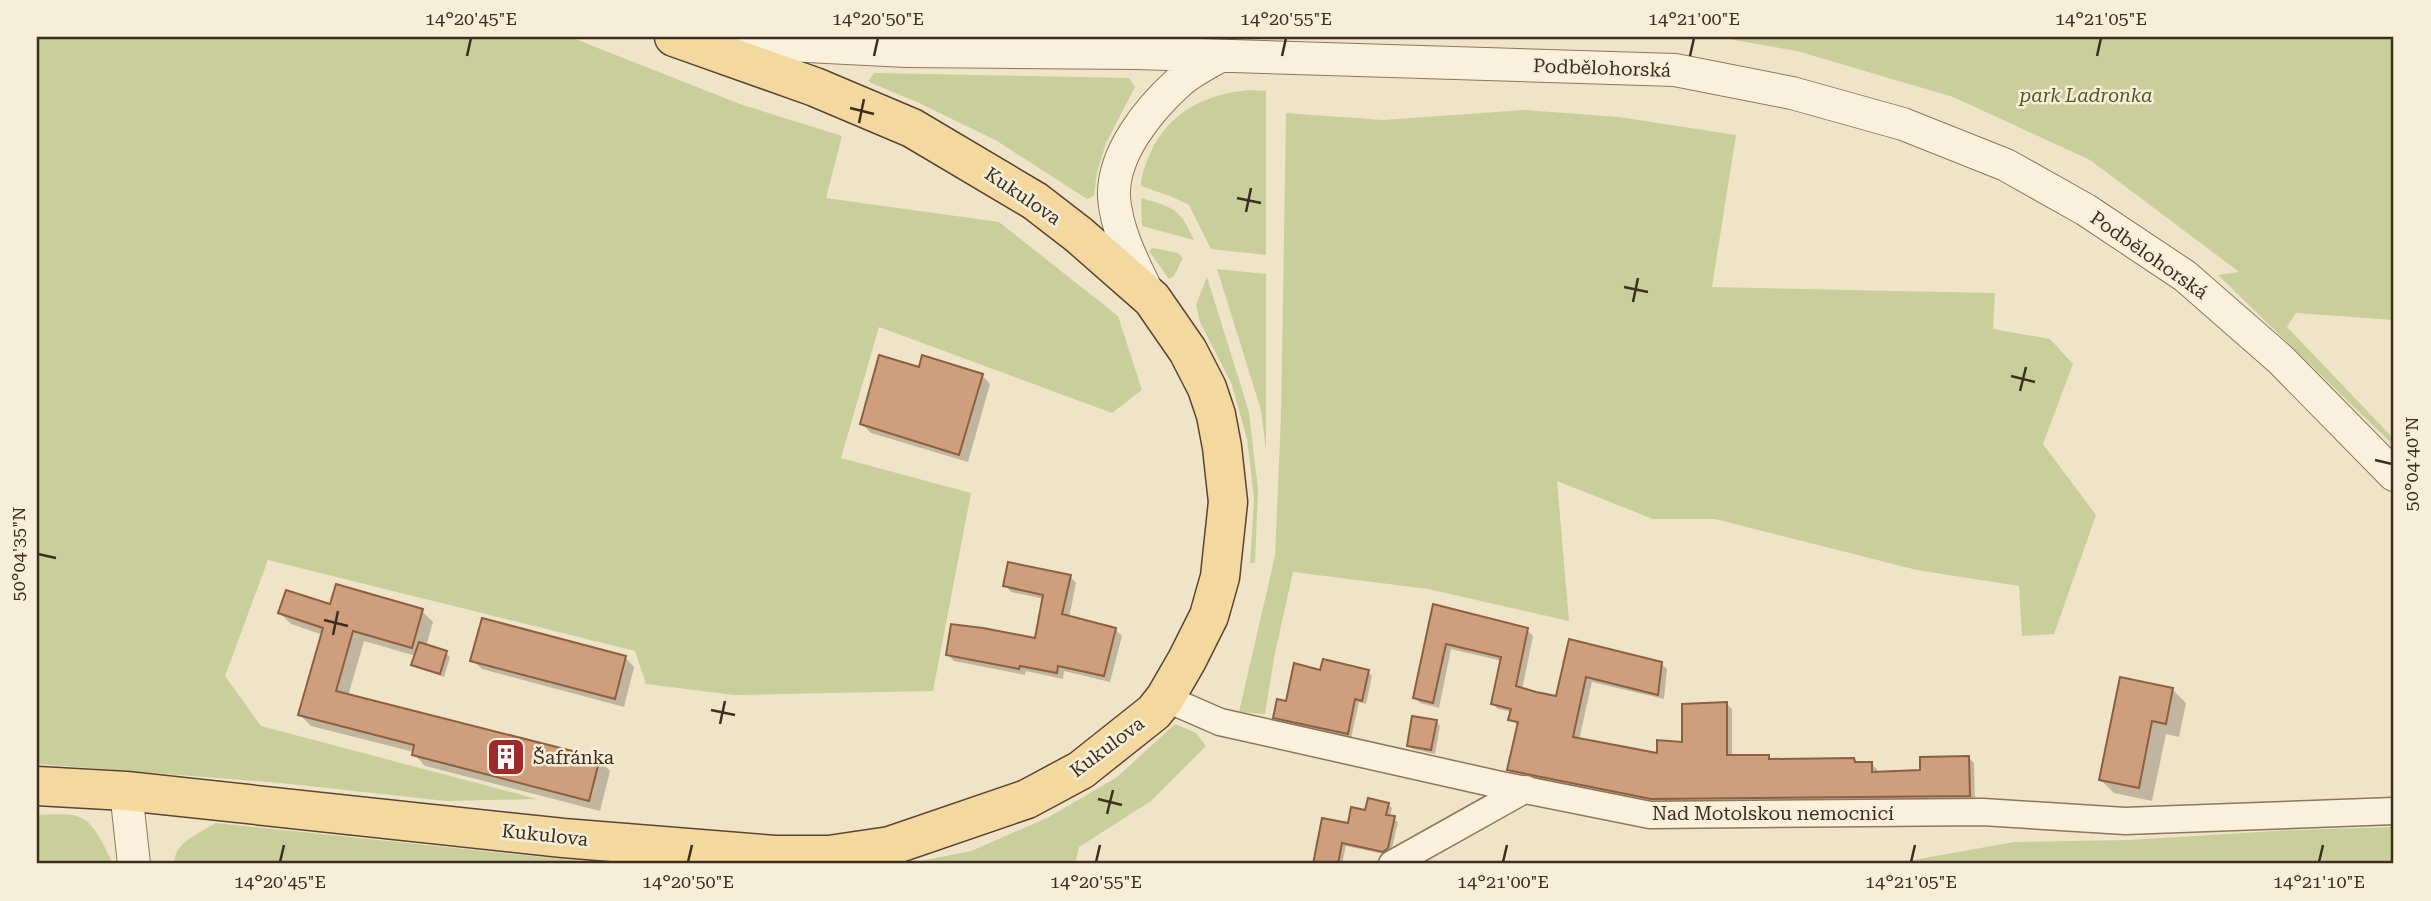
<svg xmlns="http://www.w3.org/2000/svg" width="2431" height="901" viewBox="0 0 2431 901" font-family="'Roboto Serif',serif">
<rect width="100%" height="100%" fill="#f0e4c8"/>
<path fill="#c9cf9b" d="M 37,37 L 570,37 L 740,104 L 842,136 L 826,198 L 999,222 L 1118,316 L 1142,390 L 1112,413 L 879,327 L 841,458 L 971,493 L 933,691 L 734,695 L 646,684 L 635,651 L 268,560 L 225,676 L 261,726 L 537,799 L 446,801 L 281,783 L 37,764 Z
M 1717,37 L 2394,37 L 2394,320 L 2296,313 L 2287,327 L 2394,439 L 2394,446 L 2218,275 L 2239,272 L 2090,160 L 1953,97 L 1797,51 Z
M 874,73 L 1129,78 L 1135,87 L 1106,143 L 1097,172 L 1094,196 L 1087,199 L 997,141 L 917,102 L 871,83 L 869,80 Z
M 1248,90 L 1266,91 L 1266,255 L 1211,249 L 1189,205 L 1170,196 L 1141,186 C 1141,172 1148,158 1154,145 C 1175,109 1208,94 1248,90 Z
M 1524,110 L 1619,117 L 1736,135 L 1712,287 L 1995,293 L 1993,329 L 2050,339 L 2073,364 L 2043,444 L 2096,515 L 2054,634 L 2022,636 L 2019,586 L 1917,570 L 1715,519 L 1653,519 L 1557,481 L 1569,621 L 1428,589 L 1293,572 L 1274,658 L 1265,714 L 1239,712 L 1275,556 L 1281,417 L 1286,113 L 1383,120 Z
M 1141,198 C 1175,208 1179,208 1194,240 L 1142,226 Z
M 1153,248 L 1178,253 L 1183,258 L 1174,276 L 1169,279 L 1149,251 Z
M 1217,269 L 1266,274 L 1266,451 L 1261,410 Z
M 1207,277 L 1249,412 L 1258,490 L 1255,563 L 1250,563 L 1254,499 L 1247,439 L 1232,385 L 1200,322 L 1196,305 Z
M 1175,724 L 1196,733 L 1206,746 L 1151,801 L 1079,847 L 1075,864 L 906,864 L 971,851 L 1049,817 L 1117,777 Z
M 37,815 C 49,815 65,813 76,816 C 95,820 105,849 113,864 L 37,864 Z
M 216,823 L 608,864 L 174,864 C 174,842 200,833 216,823 Z
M 2394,827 L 2394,864 L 1891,864 L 2014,842 L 2128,840 L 2293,830 Z"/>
<path fill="#0003" d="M 920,369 L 982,375 L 990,384 L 968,462 L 871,433 L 862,424 Z
M 1070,576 L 1076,583 L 1069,618 L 1115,629 L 1122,636 L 1110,682 L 1064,671 L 1063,679 L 1026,671 L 1025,675 L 954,661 L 948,655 L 1036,640 L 1044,599 L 1011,592 L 1005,585 Z
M 331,606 L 422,611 L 433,622 L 426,647 L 446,653 L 450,657 L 444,677 L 418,668 L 413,664 L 416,656 L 364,641 L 348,696 L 599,760 L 610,771 L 600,811 L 425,766 L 414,754 L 414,752 L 311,726 L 300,715 L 323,635 L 291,624 L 280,613 Z
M 1434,606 L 1527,630 L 1533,636 L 1522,690 L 1557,698 L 1570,641 L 1661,663 L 1667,669 L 1664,699 L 1592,682 L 1579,740 L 1658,755 L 1684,744 L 1726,703 L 1732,709 L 1732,757 L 1768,756 L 1773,761 L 1854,760 L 1858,764 L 1871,764 L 1877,769 L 1877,773 L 1922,772 L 1968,757 L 1974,763 L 1975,801 L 1658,804 L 1514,775 L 1509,770 L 1519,726 L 1510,719 L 1512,712 L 1498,709 L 1493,704 L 1502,661 L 1451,649 L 1439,708 L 1420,703 L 1414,698 Z
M 625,657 L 634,667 L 624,707 L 482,669 L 472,660 Z
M 1368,672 L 1372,676 L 1366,704 L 1359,702 L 1351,738 L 1279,721 L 1275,717 L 1287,703 Z
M 2172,689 L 2186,703 L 2179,737 L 2166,734 L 2152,801 L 2114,793 L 2101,780 Z
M 1436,721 L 1440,726 L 1435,754 L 1413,749 L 1408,745 Z
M 1388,804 L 1392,808 L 1390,817 L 1398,822 L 1391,852 L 1388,855 L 1346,846 L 1342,864 L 1315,864 L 1324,820 L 1349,825 L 1367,812 Z"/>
<path fill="#cf9f7d" stroke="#8d5f41" stroke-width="2" d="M 879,355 L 919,367 L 922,355 L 983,374 L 959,455 L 860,424 Z
M 1008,562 L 1071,575 L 1062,614 L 1116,628 L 1104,676 L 1058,666 L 1057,673 L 1020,666 L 1019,669 L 946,655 L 951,624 L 983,628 L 1035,638 L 1043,595 L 1003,586 Z
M 336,584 L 423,609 L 412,648 L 353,631 L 336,691 L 600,758 L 589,801 L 412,755 L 414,745 L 298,715 L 323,628 L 278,613 L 286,590 L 330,604 Z
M 1433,604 L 1528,628 L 1516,686 L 1536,692 L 1556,696 L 1569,639 L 1662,662 L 1658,695 L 1586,677 L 1573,737 L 1657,753 L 1657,740 L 1682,742 L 1682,704 L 1727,702 L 1727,755 L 1769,755 L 1769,759 L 1854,758 L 1855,762 L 1872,762 L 1872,772 L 1920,770 L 1920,757 L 1969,756 L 1970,796 L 1651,799 L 1507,770 L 1518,722 L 1508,720 L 1511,709 L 1491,704 L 1501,657 L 1446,644 L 1433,703 L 1413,698 Z
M 482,618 L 626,656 L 615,699 L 470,661 Z
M 419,642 L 447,651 L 440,674 L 411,665 Z
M 1323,659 L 1369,670 L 1362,701 L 1355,699 L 1348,734 L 1273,718 L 1277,699 L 1286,701 L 1294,663 L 1320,670 Z
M 2120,677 L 2173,688 L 2166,724 L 2152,721 L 2139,788 L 2099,780 Z
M 1412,716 L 1437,720 L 1431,750 L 1407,746 Z
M 1368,798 L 1389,803 L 1386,815 L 1395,816 L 1388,848 L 1383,852 L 1342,843 L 1338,864 L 1313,864 L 1322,818 L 1348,823 L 1351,807 L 1365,810 Z"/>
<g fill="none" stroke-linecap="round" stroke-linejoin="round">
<defs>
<path id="minor" d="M 1165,698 L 1220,722 L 1496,784 L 1650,815 L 1983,812 L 2125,821 L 2394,811
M 1392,864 L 1526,789"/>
<path id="tertiary" d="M 706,41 L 906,51 L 1135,53 L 1675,70 L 1792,93 L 1903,124 L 2006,165 L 2086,210 L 2185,276 L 2281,360 L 2394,475
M 1146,289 C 1132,261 1116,228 1114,197 C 1112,154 1149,109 1179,82 C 1190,72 1206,64 1220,56
M 126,791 L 134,864"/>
<path id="primary" d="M 37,786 L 126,791 L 563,838 L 775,855 L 829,855 L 890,846 L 1027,799 L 1081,770 L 1154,712 L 1165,698 L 1187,660 L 1209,616 L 1220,577 L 1228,502 L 1222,447 L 1216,415 L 1207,388 L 1188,351 L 1152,299 L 1079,235 L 1035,201 L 912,128 L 815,87 L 674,37"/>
</defs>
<use href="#minor" stroke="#8d765c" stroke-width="29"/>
<use href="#tertiary" stroke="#8d765c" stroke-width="34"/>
<use href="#primary" stroke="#5b4430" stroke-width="41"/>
<use href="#minor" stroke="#faf1dc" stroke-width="26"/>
<use href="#tertiary" stroke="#faf1dc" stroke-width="32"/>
<use href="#primary" stroke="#f3d9a0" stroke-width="38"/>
</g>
<path fill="none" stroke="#3d2e20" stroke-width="2.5" d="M 467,56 L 471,38M 874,56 L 878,38M 1282,56 L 1286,38M 1690,56 L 1694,38M 2097,56 L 2101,38M 850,108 L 874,114M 859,123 L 864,99M 1237,198 L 1261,203M 1246,212 L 1251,188M 1624,287 L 1648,292M 1633,302 L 1638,278M 2011,376 L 2035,382M 2020,391 L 2026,367M 2375,460 L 2392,464M 38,554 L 56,558M 324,620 L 348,626M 333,635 L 338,611M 711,710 L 735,715M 720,724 L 725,701M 1098,799 L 1122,805M 1107,814 L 1113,790M 280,862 L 284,845M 688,862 L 692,845M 1096,862 L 1100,845M 1503,862 L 1507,845M 1911,862 L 1915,845M 2319,862 L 2323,845"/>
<defs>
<symbol id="building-square" viewBox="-11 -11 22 22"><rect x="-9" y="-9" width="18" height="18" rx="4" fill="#9e2a2b" stroke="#f7eed8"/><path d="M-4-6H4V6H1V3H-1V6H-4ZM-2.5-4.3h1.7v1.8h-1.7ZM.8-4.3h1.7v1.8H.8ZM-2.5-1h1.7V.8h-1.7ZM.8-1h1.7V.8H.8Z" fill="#fff"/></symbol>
</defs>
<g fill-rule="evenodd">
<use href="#building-square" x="484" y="735" width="44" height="44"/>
</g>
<g text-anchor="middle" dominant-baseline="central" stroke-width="5" stroke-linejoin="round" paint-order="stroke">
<g font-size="19" fill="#3d2e20" stroke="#f7eed8">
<text transform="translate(1602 68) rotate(2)">Podbělohorská</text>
<text transform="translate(1023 196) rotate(34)">Kukulova</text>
<text transform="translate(2149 255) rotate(35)">Podbělohorská</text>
<text transform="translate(1107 747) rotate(-37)">Kukulova</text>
<text x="1773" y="813">Nad Motolskou nemocnicí</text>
<text transform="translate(545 835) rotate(6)">Kukulova</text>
</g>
<g font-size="19" font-style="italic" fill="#4d5a26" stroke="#f7eed8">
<text x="2086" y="95">park Ladronka</text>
</g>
<g font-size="19" fill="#3d2e20" stroke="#f7eed8" text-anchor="start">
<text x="533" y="757">Šafránka</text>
</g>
</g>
<rect width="2431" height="901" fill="none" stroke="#f7eed8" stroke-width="77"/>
<rect x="38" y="38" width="2354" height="824" fill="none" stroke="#3d2e20" stroke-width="2.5"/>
<g font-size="18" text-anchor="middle" fill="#3d2e20">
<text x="471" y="25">14°20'45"E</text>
<text x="878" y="25">14°20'50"E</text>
<text x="1286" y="25">14°20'55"E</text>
<text x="1694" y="25">14°21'00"E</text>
<text x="2101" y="25">14°21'05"E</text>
<text transform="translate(2412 464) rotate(-90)" y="6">50°04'40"N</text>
<text transform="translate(19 554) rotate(-90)" y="6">50°04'35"N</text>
<text x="280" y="888">14°20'45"E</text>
<text x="688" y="888">14°20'50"E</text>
<text x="1096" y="888">14°20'55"E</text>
<text x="1503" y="888">14°21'00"E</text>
<text x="1911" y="888">14°21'05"E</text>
<text x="2319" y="888">14°21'10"E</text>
</g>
</svg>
